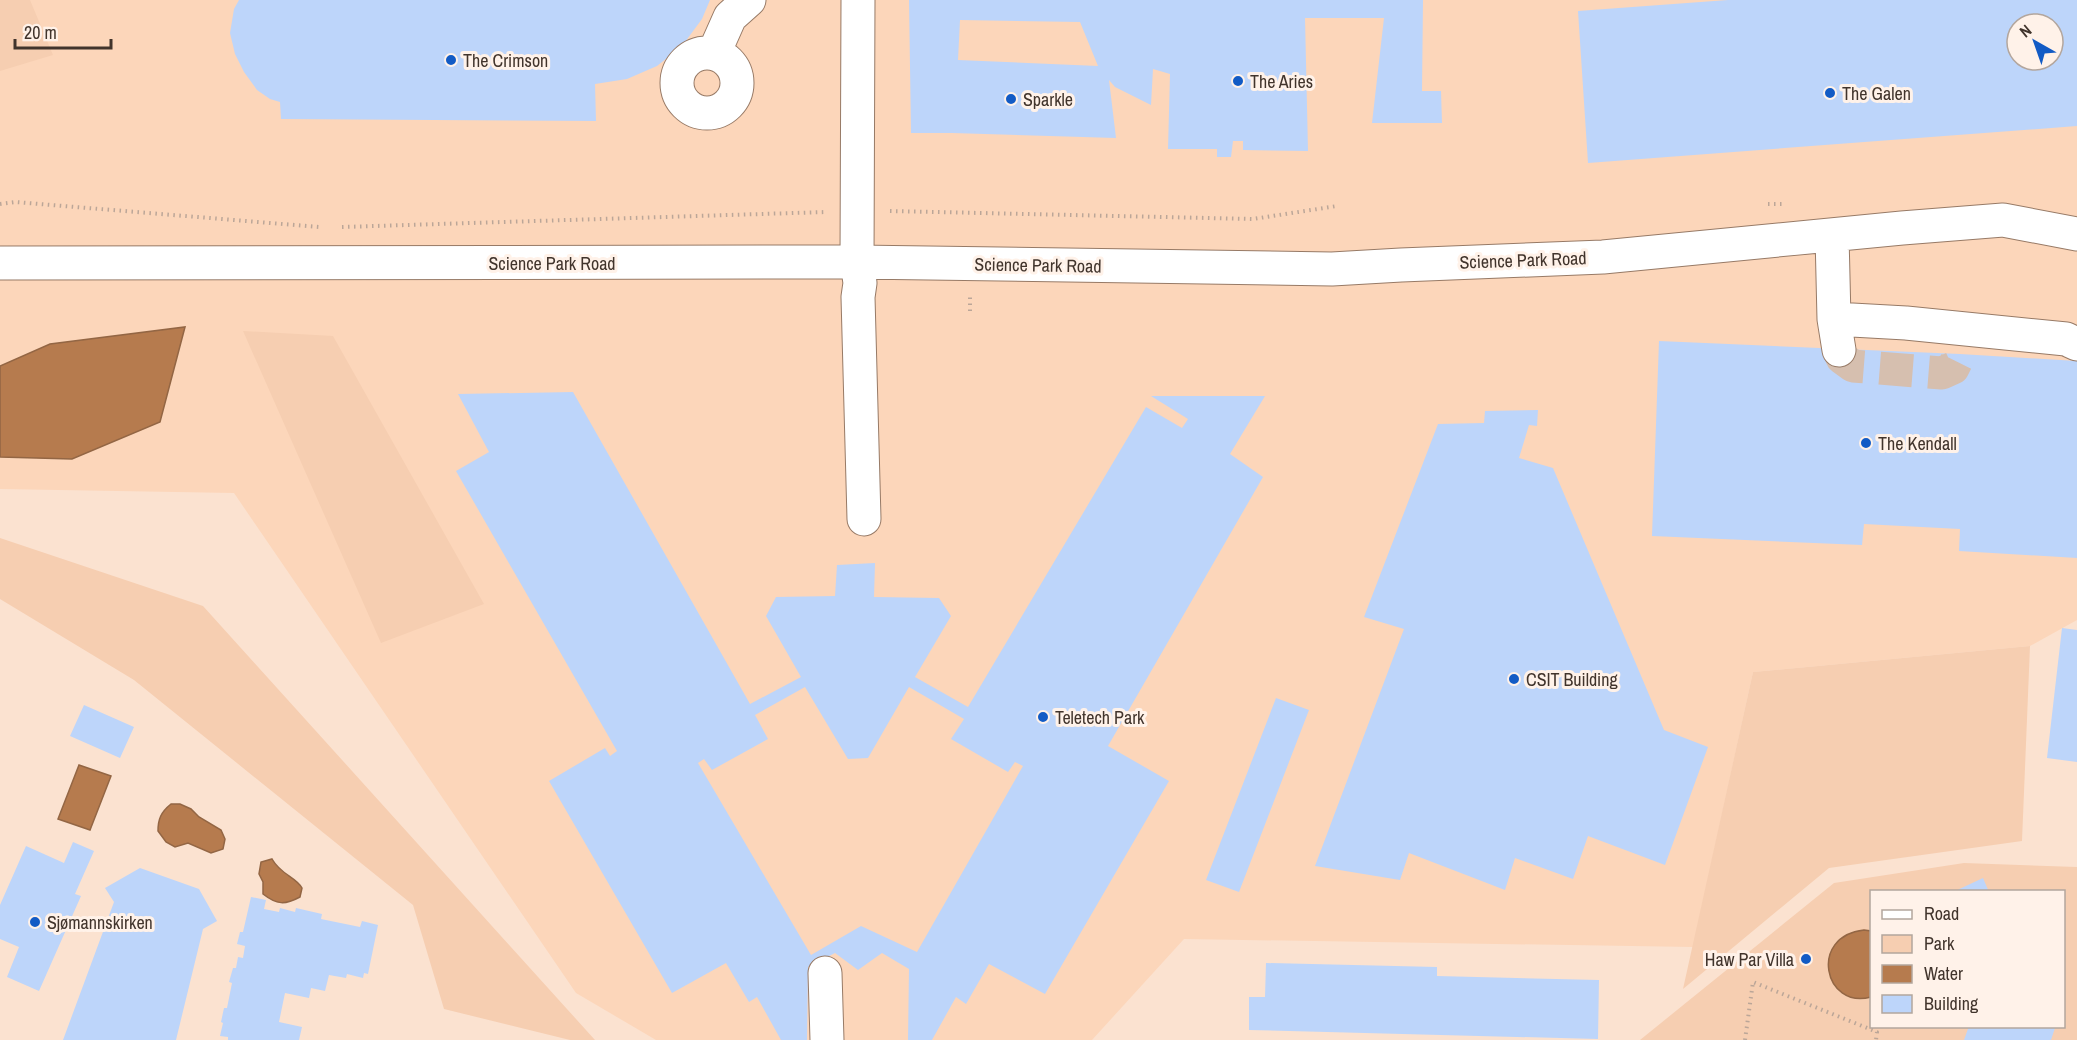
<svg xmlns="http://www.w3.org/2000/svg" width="2077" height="1040" viewBox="0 0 2077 1040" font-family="'Archivo Narrow',sans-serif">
<rect width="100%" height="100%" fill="#fbe2d0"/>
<path fill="#fcd6ba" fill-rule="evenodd" d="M 0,0 L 2077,0 L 2077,620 L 2030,646 L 1753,672 L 1693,947 L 1184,939 L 1092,1040 L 656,1040 L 576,993 L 234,493 L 0,489 ZM 2017,24 L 2053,24 L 2053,60 L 2017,60 Z"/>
<path fill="#f6ceb1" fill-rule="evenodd" d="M 0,0 L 30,0 L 53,55 L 0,71 Z
M 243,331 L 333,336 L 484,604 L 381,643 Z
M 0,538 L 203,606 L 595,1040 L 570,1040 L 444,1009 L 413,905 L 134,680 L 0,599 Z
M 2030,646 L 2022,841 L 1829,868 L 1683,989 L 1753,672 Z
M 1964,863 L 2077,867 L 2077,1040 L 1640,1040 L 1834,883 ZM 1872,892 L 2064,892 L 2064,1026 L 1872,1026 Z"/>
<path fill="#b67b4e" stroke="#936644" stroke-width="1.5" d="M 185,327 L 160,422 L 72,459 L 0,457 L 0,366 L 50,344 Z
M 79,765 L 111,776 L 90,830 L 58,819 Z
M 171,804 L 180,804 L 191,809 L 199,817 L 221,830 L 225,839 L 223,849 L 211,853 L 188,843 L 175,847 L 166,842 L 158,831 C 158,819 161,812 171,804 Z
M 272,859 C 281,875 296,877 302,888 L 300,897 C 285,905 277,905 263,894 L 263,882 L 259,874 L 261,862 Z
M 1864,930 L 1871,931 L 1871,997 C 1824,1010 1808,936 1864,930 Z"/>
<path fill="#bdd5fa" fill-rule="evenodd" d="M 239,0 L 710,0 L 702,19 L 682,46 L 657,66 L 627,79 L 595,84 L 596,121 L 281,119 L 280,102 L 270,99 L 257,90 L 244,72 L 235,54 L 230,33 L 234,9 Z
M 909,0 L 1423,0 L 1422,91 L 1441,91 L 1442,123 L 1372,123 L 1384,18 L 1305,18 L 1308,151 L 1243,150 L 1243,141 L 1233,141 L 1231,157 L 1217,157 L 1217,149 L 1168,149 L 1170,74 L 1153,69 L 1151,105 L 1115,87 L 1109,80 L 1116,138 L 952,133 L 911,133 ZM 960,20 L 1080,22 L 1098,66 L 958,60 Z
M 1728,0 L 2077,0 L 2077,126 L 1588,163 L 1578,11 ZM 2017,24 L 2053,24 L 2053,60 L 2017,60 Z
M 1659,341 L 1960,354 L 2077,361 L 2077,558 L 1959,551 L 1960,529 L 1864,524 L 1862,545 L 1652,536 Z
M 573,392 L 750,704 L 801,677 L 766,616 L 776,597 L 835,596 L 837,565 L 875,563 L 874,597 L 939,598 L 951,616 L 915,677 L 968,707 L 1146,407 L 1182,428 L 1188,419 L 1151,396 L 1265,396 L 1230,454 L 1263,477 L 1108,746 L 1169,781 L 1045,994 L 989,964 L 966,1004 L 956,997 L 932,1040 L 908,1040 L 909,969 L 882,953 L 858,970 L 835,953 L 808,967 L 807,1040 L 781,1040 L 757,997 L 749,1002 L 726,963 L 672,993 L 549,781 L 605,748 L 610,756 L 617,751 L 456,471 L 489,452 L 458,394 ZM 805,687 L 848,759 L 868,758 L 909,687 L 964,719 L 951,739 L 1008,772 L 1015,762 L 1023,766 L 917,952 L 861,926 L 811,955 L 698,763 L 704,759 L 712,770 L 768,739 L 755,715 Z
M 1538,410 L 1537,426 L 1529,425 L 1519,458 L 1553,468 L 1664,730 L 1708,747 L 1665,865 L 1588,836 L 1573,879 L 1515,858 L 1505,890 L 1409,853 L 1400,880 L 1315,866 L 1404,629 L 1364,617 L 1438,424 L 1484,423 L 1485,411 Z
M 2062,628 L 2077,630 L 2077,762 L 2047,758 Z
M 1276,698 L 1309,710 L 1239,892 L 1206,880 Z
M 84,705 L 134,727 L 120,758 L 70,736 Z
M 73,842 L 94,851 L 75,894 L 81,896 L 39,991 L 7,977 L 19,947 L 0,939 L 0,905 L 26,846 L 64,863 Z
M 140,868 L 199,889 L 217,921 L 203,929 L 176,1040 L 63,1040 L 114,902 L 105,888 Z
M 1983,878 L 1989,892 L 1953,892 Z
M 251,897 L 266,900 L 264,909 L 279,912 L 280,908 L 295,912 L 296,908 L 322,914 L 321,919 L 360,927 L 362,921 L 378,925 L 368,974 L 364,973 L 363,978 L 347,974 L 346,978 L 329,975 L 325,991 L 311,988 L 309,998 L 285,993 L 279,1022 L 302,1027 L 299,1040 L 228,1040 L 228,1037 L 220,1036 L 223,1023 L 221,1022 L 224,1008 L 227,1008 L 232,983 L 229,982 L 233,968 L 236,968 L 238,957 L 243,958 L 245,946 L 237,944 L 240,932 L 243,932 Z
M 1266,963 L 1437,967 L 1437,976 L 1599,980 L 1598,1039 L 1249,1030 L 1249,997 L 1265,997 Z
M 1969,1026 L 2050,1026 L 2055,1028 L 2051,1040 L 1964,1040 Z"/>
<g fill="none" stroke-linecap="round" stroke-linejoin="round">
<path stroke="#d6bfaf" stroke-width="33" stroke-dasharray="33 16" stroke-linecap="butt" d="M 1839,350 L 1842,358 L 1853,366 L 1942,373 L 1953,368 L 1960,354"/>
<defs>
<path id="minor" d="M 858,0 L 857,262 L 860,283 L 858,297 L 864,519
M 714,53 L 730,17 L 749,0
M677 83a30 30 0 1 1 60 0a30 30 0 1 1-60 0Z
M 1832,235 L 1834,319 L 1839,350
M 0,263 L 857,262 L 1332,269 L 1401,265 L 1603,257 L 1902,228 L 2003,220 L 2077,234
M 1834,319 L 1906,323 L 2066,339 L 2077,344
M 825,973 L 827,1040"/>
</defs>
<use href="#minor" stroke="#977a66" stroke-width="35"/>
<path stroke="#bba698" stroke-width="4" stroke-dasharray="1.5 4.5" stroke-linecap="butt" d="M 0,204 L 15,202 L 319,227
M 1768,204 L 1783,204
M 890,211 L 1253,219 L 1337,206
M 342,227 L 826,212
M 970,311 L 970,297
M 1745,1040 L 1753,982 L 1877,1032 L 1876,1040"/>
<use href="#minor" stroke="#fff" stroke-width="33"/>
</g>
<g fill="#125bc5" stroke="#fff2e9" stroke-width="2">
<circle cx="451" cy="60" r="6"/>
<circle cx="1238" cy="81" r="6"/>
<circle cx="1830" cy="93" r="6"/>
<circle cx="1011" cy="99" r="6"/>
<circle cx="1866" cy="443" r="6"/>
<circle cx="1514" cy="679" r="6"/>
<circle cx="1043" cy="717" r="6"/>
<circle cx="35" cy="922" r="6"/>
<circle cx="1806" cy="959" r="6"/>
</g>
<g text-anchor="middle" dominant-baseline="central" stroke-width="6" stroke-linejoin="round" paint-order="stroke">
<g font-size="18" fill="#41342c" stroke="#fff2e9" text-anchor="start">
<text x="463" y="60">The Crimson</text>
<text x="1250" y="81">The Aries</text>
<text x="1842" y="93">The Galen</text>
<text x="1023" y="99">Sparkle</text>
<text x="1878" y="443">The Kendall</text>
<text x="1526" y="679">CSIT Building</text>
<text x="1055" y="717">Teletech Park</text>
<text x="47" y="922">Sjømannskirken</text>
<text x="1794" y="959" text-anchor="end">Haw Par Villa</text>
</g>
<g font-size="18" fill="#41342c" stroke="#fff2e9">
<text transform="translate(1523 260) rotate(-2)">Science Park Road</text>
<text x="552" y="263">Science Park Road</text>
<text transform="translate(1038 265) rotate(1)">Science Park Road</text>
</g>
</g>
<rect x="1870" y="890" width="195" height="138" fill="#fff2e9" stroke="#b3a69d" stroke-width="1.5"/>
<rect x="1882" y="910" width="30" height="9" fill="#ffffff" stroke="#b3a69d" stroke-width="1.5"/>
<text x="1924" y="920" font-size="18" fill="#41342c">Road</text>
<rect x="1882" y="935" width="30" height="18" fill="#f6ceb1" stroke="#b3a69d" stroke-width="1.5"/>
<text x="1924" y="950" font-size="18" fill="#41342c">Park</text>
<rect x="1882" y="965" width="30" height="18" fill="#b67b4e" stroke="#b3a69d" stroke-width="1.5"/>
<text x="1924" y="980" font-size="18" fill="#41342c">Water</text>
<rect x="1882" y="995" width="30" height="18" fill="#bdd5fa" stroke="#b3a69d" stroke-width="1.5"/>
<text x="1924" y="1010" font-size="18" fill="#41342c">Building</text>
<g transform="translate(2035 42) rotate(320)"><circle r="28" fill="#fff2e9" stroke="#b3a69d" stroke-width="1.5"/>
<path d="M0-4.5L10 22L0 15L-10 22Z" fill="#125bc5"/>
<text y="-9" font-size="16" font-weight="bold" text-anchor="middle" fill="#41342c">N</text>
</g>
<path d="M15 39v9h96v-9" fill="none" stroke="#41342c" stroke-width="3"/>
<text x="24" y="39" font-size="18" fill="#41342c" stroke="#fff2e9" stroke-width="4.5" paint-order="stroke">20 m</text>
</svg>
